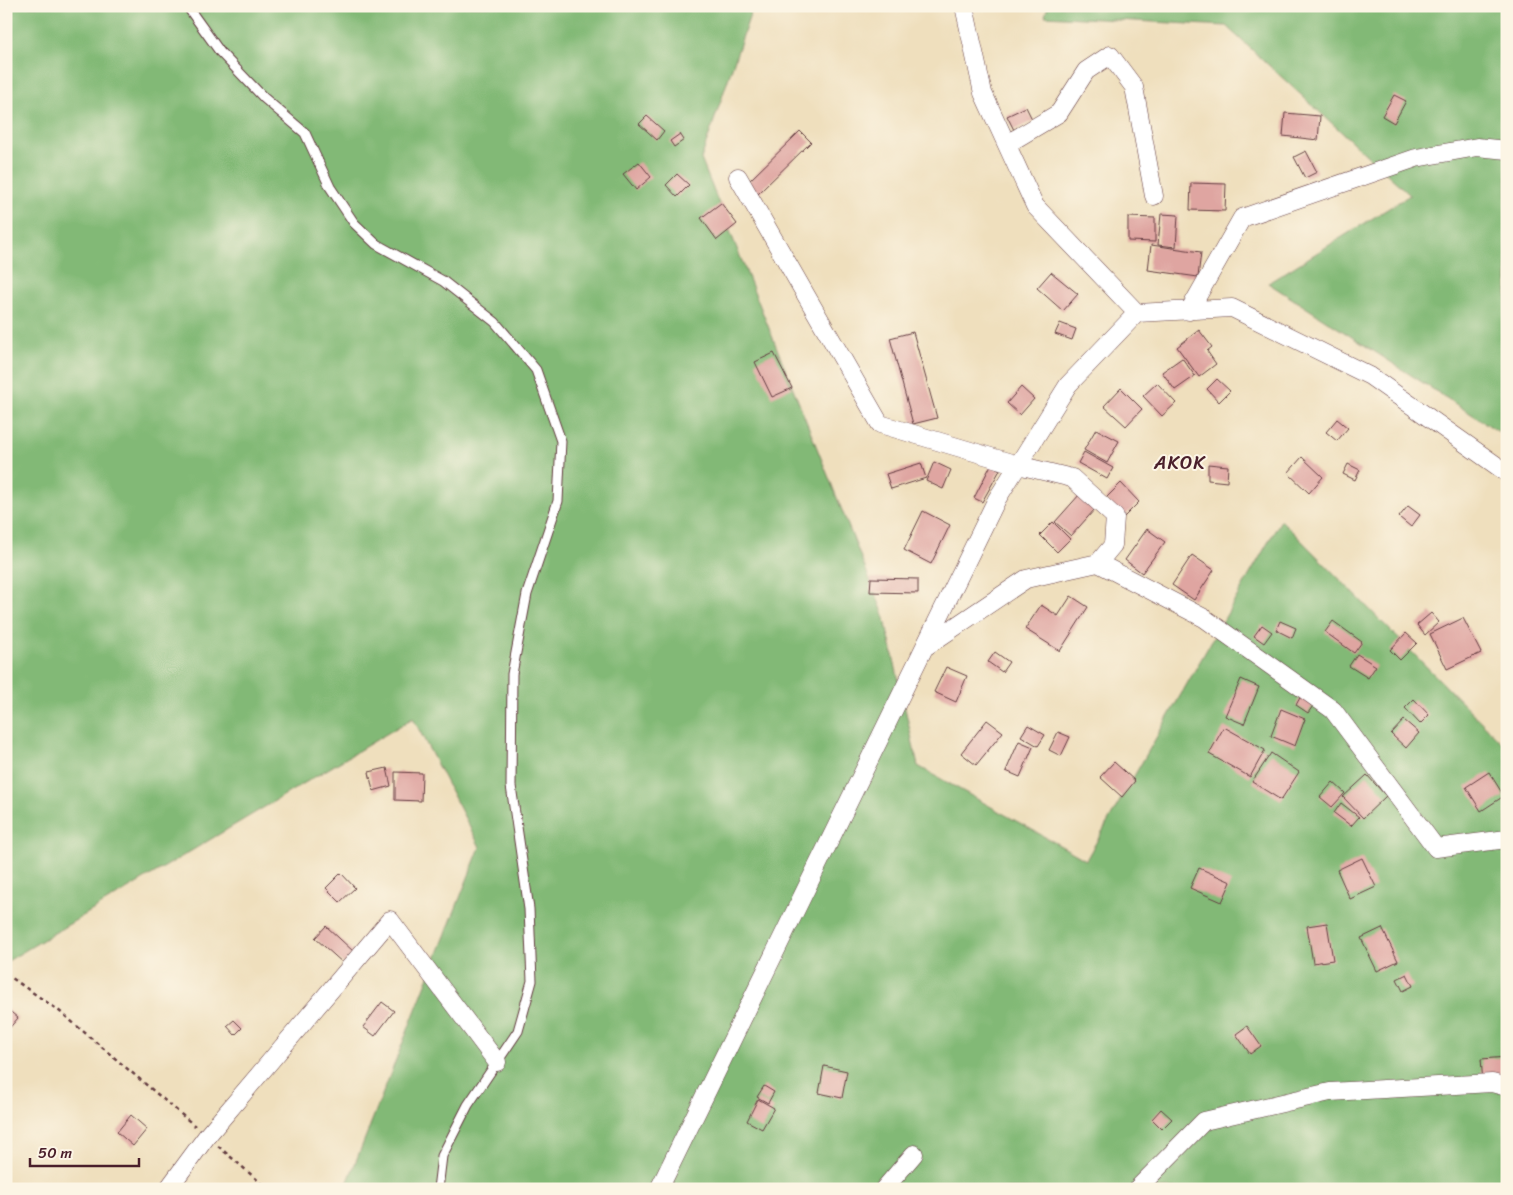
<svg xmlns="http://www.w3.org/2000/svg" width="1513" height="1195" viewBox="0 0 1513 1195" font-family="Sriracha,sans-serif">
<rect width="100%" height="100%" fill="#fcf5e5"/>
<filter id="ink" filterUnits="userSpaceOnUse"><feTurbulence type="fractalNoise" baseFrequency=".02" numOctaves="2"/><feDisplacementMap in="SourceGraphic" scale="10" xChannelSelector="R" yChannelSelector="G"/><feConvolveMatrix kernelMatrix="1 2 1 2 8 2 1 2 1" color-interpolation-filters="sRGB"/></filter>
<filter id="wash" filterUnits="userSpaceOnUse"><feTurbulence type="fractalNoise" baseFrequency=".0096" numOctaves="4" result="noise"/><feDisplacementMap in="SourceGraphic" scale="20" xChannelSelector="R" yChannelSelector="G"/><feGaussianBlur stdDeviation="1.12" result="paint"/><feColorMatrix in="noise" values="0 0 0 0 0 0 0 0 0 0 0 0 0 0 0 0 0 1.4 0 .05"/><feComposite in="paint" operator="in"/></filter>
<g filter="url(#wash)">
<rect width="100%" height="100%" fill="#efdfbd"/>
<path fill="#82b976" stroke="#666c50" d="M 6,6 L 753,6 L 701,159 L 884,615 L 918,766 L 1086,860 L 1281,520 L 1507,748 L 1507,1189 L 345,1189 L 480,847 L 413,718 L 6,962 Z
M 1048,6 L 1507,6 L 1507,437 L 1268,283 L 1410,195 L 1226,26 L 1045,16 Z"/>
<g id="blocks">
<path fill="#dfa5a1" d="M 1394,95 L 1406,101 L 1394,123 L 1382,116 Z
M 1026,107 L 1033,121 L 1014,130 L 1007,116 Z
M 1285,113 L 1320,116 L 1318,140 L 1283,136 Z
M 647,116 L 664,131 L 657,140 L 639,124 Z
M 800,131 L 811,142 L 757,195 L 746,184 Z
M 680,134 L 684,140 L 674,147 L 670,141 Z
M 1306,151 L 1317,172 L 1305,178 L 1294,157 Z
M 639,162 L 651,177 L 636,190 L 623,174 Z
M 677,174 L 689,185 L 677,197 L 666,185 Z
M 1191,183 L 1226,184 L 1225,211 L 1190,210 Z
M 721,203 L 737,224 L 717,240 L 701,218 Z
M 1161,214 L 1178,215 L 1176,247 L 1158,245 Z
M 1128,217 L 1155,218 L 1155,242 L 1128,241 Z
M 1151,245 L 1201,252 L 1198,277 L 1148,270 Z
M 1051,272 L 1078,294 L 1063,311 L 1037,288 Z
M 1060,323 L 1076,329 L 1072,340 L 1055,334 Z
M 1199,330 L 1212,347 L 1207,351 L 1216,364 L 1199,377 L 1177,347 Z
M 913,332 L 937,418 L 913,424 L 890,338 Z
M 774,353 L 792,388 L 772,397 L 755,362 Z
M 1182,358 L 1195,376 L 1175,390 L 1162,372 Z
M 1217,379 L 1230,391 L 1219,402 L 1207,389 Z
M 1157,383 L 1176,403 L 1162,416 L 1143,396 Z
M 1021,387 L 1034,399 L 1020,415 L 1007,403 Z
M 1121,388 L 1142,409 L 1126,426 L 1104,406 Z
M 1337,419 L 1348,428 L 1337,441 L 1326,432 Z
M 1096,429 L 1119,441 L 1107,463 L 1084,450 Z
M 1084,452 L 1113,468 L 1107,479 L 1078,463 Z
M 1302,457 L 1323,477 L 1309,493 L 1288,473 Z
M 934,462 L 951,470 L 943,489 L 926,481 Z
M 921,463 L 926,478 L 891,489 L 886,474 Z
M 1208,464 L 1228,466 L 1227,482 L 1208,480 Z
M 1348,464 L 1360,470 L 1355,480 L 1343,474 Z
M 991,465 L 1000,470 L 982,502 L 974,498 Z
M 1121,483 L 1139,502 L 1123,518 L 1105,499 Z
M 1080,494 L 1095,509 L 1071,536 L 1055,522 Z
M 1408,506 L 1420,515 L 1411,527 L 1399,517 Z
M 923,511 L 950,525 L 931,564 L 904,550 Z
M 1053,522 L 1070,539 L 1057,552 L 1040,535 Z
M 1147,529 L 1165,542 L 1142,573 L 1125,560 Z
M 1192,555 L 1214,570 L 1194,600 L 1172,585 Z
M 871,578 L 918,579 L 918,593 L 870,592 Z
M 1071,596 L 1088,607 L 1060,651 L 1025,629 L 1041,605 L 1058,616 Z
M 1431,613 L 1439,622 L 1425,635 L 1417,625 Z
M 1463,618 L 1481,653 L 1447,669 L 1430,634 Z
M 1280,621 L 1296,628 L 1292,638 L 1276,630 Z
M 1333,621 L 1362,642 L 1354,653 L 1325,632 Z
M 1262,625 L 1272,632 L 1264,643 L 1254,636 Z
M 1406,633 L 1417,643 L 1400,660 L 1390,650 Z
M 995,652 L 1009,662 L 1002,672 L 988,662 Z
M 1357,654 L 1376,666 L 1368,678 L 1349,666 Z
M 946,667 L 967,676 L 956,702 L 934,692 Z
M 1241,679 L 1259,687 L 1244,724 L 1225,716 Z
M 1302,694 L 1315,703 L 1308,713 L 1296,705 Z
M 1414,699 L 1429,715 L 1420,724 L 1405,708 Z
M 1281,709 L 1305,719 L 1295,746 L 1271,736 Z
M 987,720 L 1003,732 L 976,765 L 961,753 Z
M 1404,720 L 1419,733 L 1406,748 L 1391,734 Z
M 1028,725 L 1045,735 L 1038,746 L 1021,736 Z
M 1224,727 L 1265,750 L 1250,777 L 1209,754 Z
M 1058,732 L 1070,737 L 1061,756 L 1049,750 Z
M 1019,741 L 1033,747 L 1020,777 L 1006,771 Z
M 1271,753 L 1299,772 L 1281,800 L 1252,782 Z
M 1114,762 L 1135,781 L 1122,797 L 1100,777 Z
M 387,768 L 391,786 L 373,791 L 369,772 Z
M 395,772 L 422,773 L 421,801 L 395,800 Z
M 1489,772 L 1504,796 L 1481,811 L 1466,787 Z
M 1367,775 L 1386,796 L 1363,818 L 1343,797 Z
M 1333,782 L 1345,793 L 1332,807 L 1320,797 Z
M 1341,803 L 1359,817 L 1351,826 L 1334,813 Z
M 1362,858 L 1376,887 L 1350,899 L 1337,870 Z
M 1199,868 L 1231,882 L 1222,902 L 1190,888 Z
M 341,873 L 355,888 L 340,902 L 326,888 Z
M 1327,923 L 1333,960 L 1313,963 L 1307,926 Z
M 326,926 L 354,952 L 344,964 L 315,938 Z
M 1382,928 L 1398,961 L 1377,971 L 1361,938 Z
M 1407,974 L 1413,986 L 1403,991 L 1397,979 Z
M 382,1002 L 394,1011 L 375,1036 L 363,1027 Z
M 6,1008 L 18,1018 L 6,1032 Z
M 234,1020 L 242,1028 L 235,1035 L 227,1026 Z
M 1247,1026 L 1261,1046 L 1250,1054 L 1236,1034 Z
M 1507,1057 L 1507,1080 L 1483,1082 L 1481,1059 Z
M 824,1066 L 847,1071 L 842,1098 L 819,1093 Z
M 764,1086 L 774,1092 L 768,1103 L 757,1097 Z
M 758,1099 L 774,1108 L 762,1129 L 747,1121 Z
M 1161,1109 L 1172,1119 L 1162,1129 L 1152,1119 Z
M 131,1115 L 147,1129 L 133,1146 L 117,1132 Z"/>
</g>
</g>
<g filter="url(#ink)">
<use href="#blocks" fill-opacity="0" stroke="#633c41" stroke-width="1"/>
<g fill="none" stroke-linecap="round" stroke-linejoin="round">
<defs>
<path id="service" d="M 187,6 L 220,52 L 264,98 L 305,133 L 330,187 L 354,223 L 376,244 L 443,281 L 495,322 L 536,370 L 561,441 L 558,501 L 527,594 L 512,674 L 511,786 L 529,909 L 532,981 L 518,1031 L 468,1105 L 442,1156 L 438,1189"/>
<path id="minor" d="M 964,6 L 983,93 L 1035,206 L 1137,313
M 1007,144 L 1059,113 L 1086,71 L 1110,55 L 1134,87 L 1154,196
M 738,177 L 880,424 L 1018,465 L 1072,478 L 1115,517 L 1113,545 L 1098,563
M 1189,311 L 1242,218 L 1416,158 L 1477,147 L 1507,150
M 925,647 L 1026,579 L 1098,563 L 1204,618 L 1333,710 L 1436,848 L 1507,839
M 168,1189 L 207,1136 L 390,920 L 497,1062
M 659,1189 L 997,499 L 1068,385 L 1137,313 L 1232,308 L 1370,376 L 1507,473
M 884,1189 L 914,1154
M 1137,1189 L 1204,1121 L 1330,1092 L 1492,1083 L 1507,1087"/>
</defs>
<use href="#service" stroke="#633c41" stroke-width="11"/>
<use href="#minor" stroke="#633c41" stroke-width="19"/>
<path stroke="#633c41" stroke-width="2.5" stroke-dasharray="4 4" stroke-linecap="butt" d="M 6,974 L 58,1010 L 195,1126
M 218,1146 L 268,1189"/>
<use href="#service" stroke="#fff" stroke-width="9"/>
<use href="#minor" stroke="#fff" stroke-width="18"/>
</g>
</g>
<g text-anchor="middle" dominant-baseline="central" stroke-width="4" stroke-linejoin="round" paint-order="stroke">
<g font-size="19" letter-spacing="1" fill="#4a1f2b" stroke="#fcf5e5">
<text x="1180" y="462">AKOK</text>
</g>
</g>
<rect width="1513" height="1195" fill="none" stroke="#fcf5e5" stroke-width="25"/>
<path d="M30 1158v8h109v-8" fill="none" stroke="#4a1f2b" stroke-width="2.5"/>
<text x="38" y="1158" font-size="15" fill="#4a1f2b" stroke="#fcf5e5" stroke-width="4" paint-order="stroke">50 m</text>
</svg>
